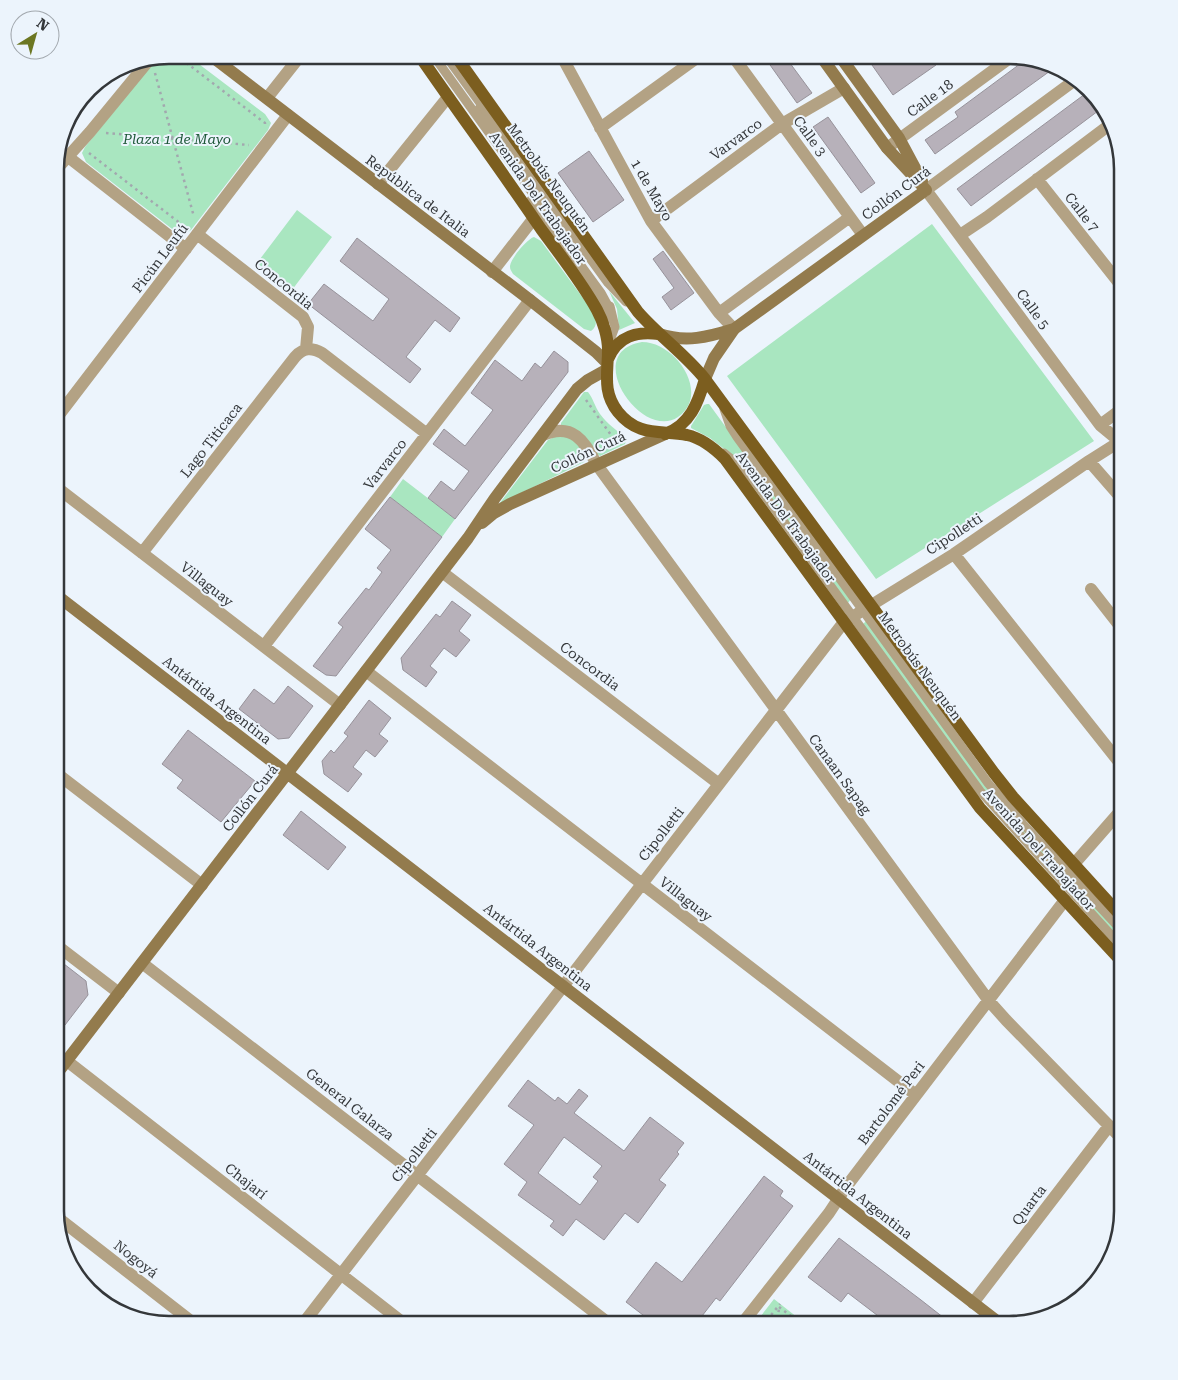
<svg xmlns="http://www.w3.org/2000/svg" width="1178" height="1380" viewBox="0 0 1178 1380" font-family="'Roboto Serif',serif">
<rect width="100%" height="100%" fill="#ecf4fc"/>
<path fill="#a9e6c0" d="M 169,55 L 187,55 L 265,114 L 271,123 L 268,130 L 191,230 L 185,234 L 176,232 L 86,162 L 82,153 L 85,147 L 158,57 Z
M 297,210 L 332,237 L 292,290 L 257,263 Z
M 932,224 L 1094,441 L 876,579 L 727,376 Z
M 534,237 L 541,241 L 594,313 C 596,320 598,326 591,331 L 584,329 L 513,274 C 511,270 510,270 510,266 C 511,258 527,239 534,237 Z
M 609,291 L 635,323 L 619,330 L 617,309 Z
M 642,342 C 676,342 711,394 678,417 C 642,442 580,352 642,342 Z
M 584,392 L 588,392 C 593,398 595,407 600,414 C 607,424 618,431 627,439 L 625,444 L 600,456 L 561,425 L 561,423 Z
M 707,404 L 709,404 L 851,599 L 848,603 L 741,462 L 710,438 L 691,428 L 691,426 L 704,405 Z
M 561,434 L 578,443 L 586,457 L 584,462 L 499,504 L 548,440 Z
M 403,479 L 455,519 L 442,537 L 390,497 Z
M 866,621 L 997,799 L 1123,937 L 1123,945 L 985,794 L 863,624 Z
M 774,1299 L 807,1325 L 754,1325 Z"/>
<path fill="#b7b1ba" stroke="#97929a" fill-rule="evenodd" d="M 763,55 L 784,55 L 812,93 L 797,103 Z
M 865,55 L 928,55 L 936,65 L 893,95 Z
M 1028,58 L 1057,66 L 935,154 L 925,140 L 958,117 L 955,112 Z
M 1089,91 L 1100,100 L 1102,108 L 971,206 L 957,189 Z
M 828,117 L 875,183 L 861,193 L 813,127 Z
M 589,151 L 624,200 L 593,222 L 558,173 Z
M 357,238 L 460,318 L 450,332 L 435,320 L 406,357 L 421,369 L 410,383 L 308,304 L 324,284 L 373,321 L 389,299 L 340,261 Z
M 663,251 L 694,293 L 671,310 L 662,297 L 674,288 L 653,259 Z
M 554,351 L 568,362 L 568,372 L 455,519 L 428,498 L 441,481 L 454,491 L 469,471 L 433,444 L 444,429 L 465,446 L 493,410 L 471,393 L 495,360 L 522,381 L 535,363 L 541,368 Z
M 390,497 L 442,537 L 336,676 L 326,675 L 313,666 L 343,627 L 338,623 L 366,588 L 369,590 L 382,572 L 377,568 L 391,550 L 365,529 Z
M 452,601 L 471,615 L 459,631 L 470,640 L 456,657 L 444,648 L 430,666 L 437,672 L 426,687 L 403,670 L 401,658 L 436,614 L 440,617 Z
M 288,686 L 313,706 L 289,738 L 278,739 L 239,709 L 254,689 L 274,704 Z
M 369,700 L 391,718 L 379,734 L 388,741 L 375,757 L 366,750 L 353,767 L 362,774 L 348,792 L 324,774 L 322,761 L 331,750 L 334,753 L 348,736 L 344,733 Z
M 188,730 L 255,781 L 221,822 L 177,788 L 183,780 L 162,764 Z
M 301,811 L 346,847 L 328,870 L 283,835 Z
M 55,957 L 86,981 L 88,995 L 55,1038 Z
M 528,1080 L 555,1101 L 558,1097 L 567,1104 L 579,1089 L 588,1096 L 574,1113 L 624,1151 L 650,1117 L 684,1143 L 677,1152 L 679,1154 L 659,1180 L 666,1185 L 638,1223 L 625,1213 L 604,1240 L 576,1219 L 563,1236 L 550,1226 L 554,1221 L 518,1195 L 527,1182 L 504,1164 L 534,1125 L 508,1106 ZM 564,1137 L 602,1166 L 593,1177 L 598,1181 L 580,1205 L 538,1173 Z
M 764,1176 L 783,1191 L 780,1196 L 793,1206 L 720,1301 L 716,1298 L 695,1325 L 656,1325 L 626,1302 L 656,1262 L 682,1282 Z
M 839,1238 L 921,1300 L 953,1325 L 890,1325 L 848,1293 L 841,1302 L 808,1277 Z"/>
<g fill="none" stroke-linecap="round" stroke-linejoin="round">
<path stroke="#a2a8ae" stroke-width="2.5" stroke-dasharray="2.5 4" stroke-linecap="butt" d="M 176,55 L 265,123 L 265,124
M 163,61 L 168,55
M 155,73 L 194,217
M 106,133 L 249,145
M 89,153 L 185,227
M 586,400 L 616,442
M 779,1307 L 803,1325
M 763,1325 L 780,1304
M 777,1325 L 779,1308"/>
<path stroke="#b3a284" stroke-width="9" d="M 433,55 L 541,205
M 480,107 L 608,283 L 626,302
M 608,346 L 615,327 L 610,306
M 724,409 L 730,426 L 737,437 L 988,783 L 1023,824 L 1123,932
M 724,453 L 746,471 L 760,489 L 980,791 L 1123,948"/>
<path stroke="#b3a284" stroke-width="12" d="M 447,55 L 487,110
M 561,55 L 651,221 L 719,313 L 734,329
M 732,55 L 863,235
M 1075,80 L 926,190 L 1100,425 L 1123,444
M 267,98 L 301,55
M 600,128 L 701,55
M 887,148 L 1014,55
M 67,156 L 186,249
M 55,171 L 90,132 L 150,59
M 1037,179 L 1123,288
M 378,184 L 448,97
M 532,201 L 600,294 L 606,305 L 607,318 L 598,300 L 549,231 Z
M 651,221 L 782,124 L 844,88
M 197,234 L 303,317 L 308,327 L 306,349
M 960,235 L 987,217 L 1108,126
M 492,272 L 534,218
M 719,313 L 850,217
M 55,420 L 288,115
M 1100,425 L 1123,408
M 543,435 C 572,422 585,441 597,465 L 989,1001 L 1006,1020 L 1123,1140
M 1089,461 L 1123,500
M 55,486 L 340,705
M 142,553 L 295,357 C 303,348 311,347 322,353 L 427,434
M 954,554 L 1123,767
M 442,572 L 719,784
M 1091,589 L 1123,630
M 264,646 L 530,300
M 366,671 L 916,1095
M 55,772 L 202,885
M 1074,864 L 1123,808
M 55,944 L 119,993
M 142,963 L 611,1325
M 67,1061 L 406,1325
M 57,1217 L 196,1325
M 973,1303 L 1109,1126
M 302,1325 L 844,622 L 954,554 L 1089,461 L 1119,442
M 741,1325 L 829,1213 L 846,1187 L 1065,900"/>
<path stroke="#937b4d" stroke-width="12" d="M 210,55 L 530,300 L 596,352 L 607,363
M 820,55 L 887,148 L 926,190
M 839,55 L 899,138 L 922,181
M 659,334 C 686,343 708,337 734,329
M 705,379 L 714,358 L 734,329 L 926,190
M 482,523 L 494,513 L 510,504 L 665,434
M 55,594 L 1002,1325
M 55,1076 L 468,538 L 495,498 L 577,389 L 588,380 L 606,370"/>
<path stroke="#7c5e1f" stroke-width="12" d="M 419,55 C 459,113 501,170 541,229 C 560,255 581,281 597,310 C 603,321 608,337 608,350 C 608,373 602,392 618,412 C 638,437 660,430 687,435 C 701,438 715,449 725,459 L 980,808 L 1123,963
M 455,55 L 638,312 C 659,336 685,354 705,379 L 994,773 L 1013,797 L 1123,918
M 608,359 C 618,336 636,331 659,334
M 665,434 C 690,425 698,403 705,379"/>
</g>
<g text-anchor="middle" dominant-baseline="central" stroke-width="4" stroke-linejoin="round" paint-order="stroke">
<g font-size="14" fill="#34373a" stroke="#ecf4fc">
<text transform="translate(930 98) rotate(-36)">Calle 18</text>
<text transform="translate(810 136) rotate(54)">Calle 3</text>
<text transform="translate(736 139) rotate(-36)">Varvarco</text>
<text transform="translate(549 178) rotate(54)">Metrobús Neuquén</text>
<text transform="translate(652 190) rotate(60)">1 de Mayo</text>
<text transform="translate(896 193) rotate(-36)">Collón Curá</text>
<text transform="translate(418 196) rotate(37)">República de Italia</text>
<text transform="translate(538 198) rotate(55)">Avenida Del Trabajador</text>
<text transform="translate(1082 212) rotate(52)">Calle 7</text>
<text transform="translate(160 258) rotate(-53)">Picún Leufú</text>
<text transform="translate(284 284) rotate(39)">Concordia</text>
<text transform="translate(1033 309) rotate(54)">Calle 5</text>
<text transform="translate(211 440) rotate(-52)">Lago Titicaca</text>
<text transform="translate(588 452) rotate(-25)">Collón Curá</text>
<text transform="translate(385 464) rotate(-52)">Varvarco</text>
<text transform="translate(786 517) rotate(54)">Avenida Del Trabajador</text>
<text transform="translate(954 534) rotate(-33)">Cipolletti</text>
<text transform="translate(207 584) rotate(38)">Villaguay</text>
<text transform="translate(590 666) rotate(37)">Concordia</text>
<text transform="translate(920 666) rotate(54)">Metrobús Neuquén</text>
<text transform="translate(217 700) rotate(38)">Antártida Argentina</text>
<text transform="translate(840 774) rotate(54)">Canaan Sapag</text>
<text transform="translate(250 798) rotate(-52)">Collón Curá</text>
<text transform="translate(661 834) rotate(-52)">Cipolletti</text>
<text transform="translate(1039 849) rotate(48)">Avenida Del Trabajador</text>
<text transform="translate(686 899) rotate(38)">Villaguay</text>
<text transform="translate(538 947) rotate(38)">Antártida Argentina</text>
<text transform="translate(891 1103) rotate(-53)">Bartolomé Peri</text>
<text transform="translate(350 1104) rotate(38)">General Galarza</text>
<text transform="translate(414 1155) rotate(-52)">Cipolletti</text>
<text transform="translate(246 1181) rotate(38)">Chajarí</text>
<text transform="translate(858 1195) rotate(38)">Antártida Argentina</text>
<text transform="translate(1029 1205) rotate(-53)">Quarta</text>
<text transform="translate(136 1259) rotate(38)">Nogoyá</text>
</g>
<g font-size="14" font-style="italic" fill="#1e5839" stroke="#ecf4fc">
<text x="177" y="139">Plaza 1 de Mayo</text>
</g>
</g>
<path d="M0 0H1178V1380H0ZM169 64H1009A105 105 0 0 1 1114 169V1211A105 105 0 0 1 1009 1316H169A105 105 0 0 1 64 1211V169A105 105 0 0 1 169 64Z" fill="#ecf4fc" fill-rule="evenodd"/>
<path fill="none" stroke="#34373a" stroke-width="2.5" d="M169 64H1009A105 105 0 0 1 1114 169V1211A105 105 0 0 1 1009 1316H169A105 105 0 0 1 64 1211V169A105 105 0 0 1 169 64Z"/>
<g transform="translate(35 35) rotate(37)"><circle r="24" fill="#ecf4fc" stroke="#a2a8ae"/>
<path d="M0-4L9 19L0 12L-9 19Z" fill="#6c7722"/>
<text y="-8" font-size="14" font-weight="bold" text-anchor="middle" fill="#34373a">N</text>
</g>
</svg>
